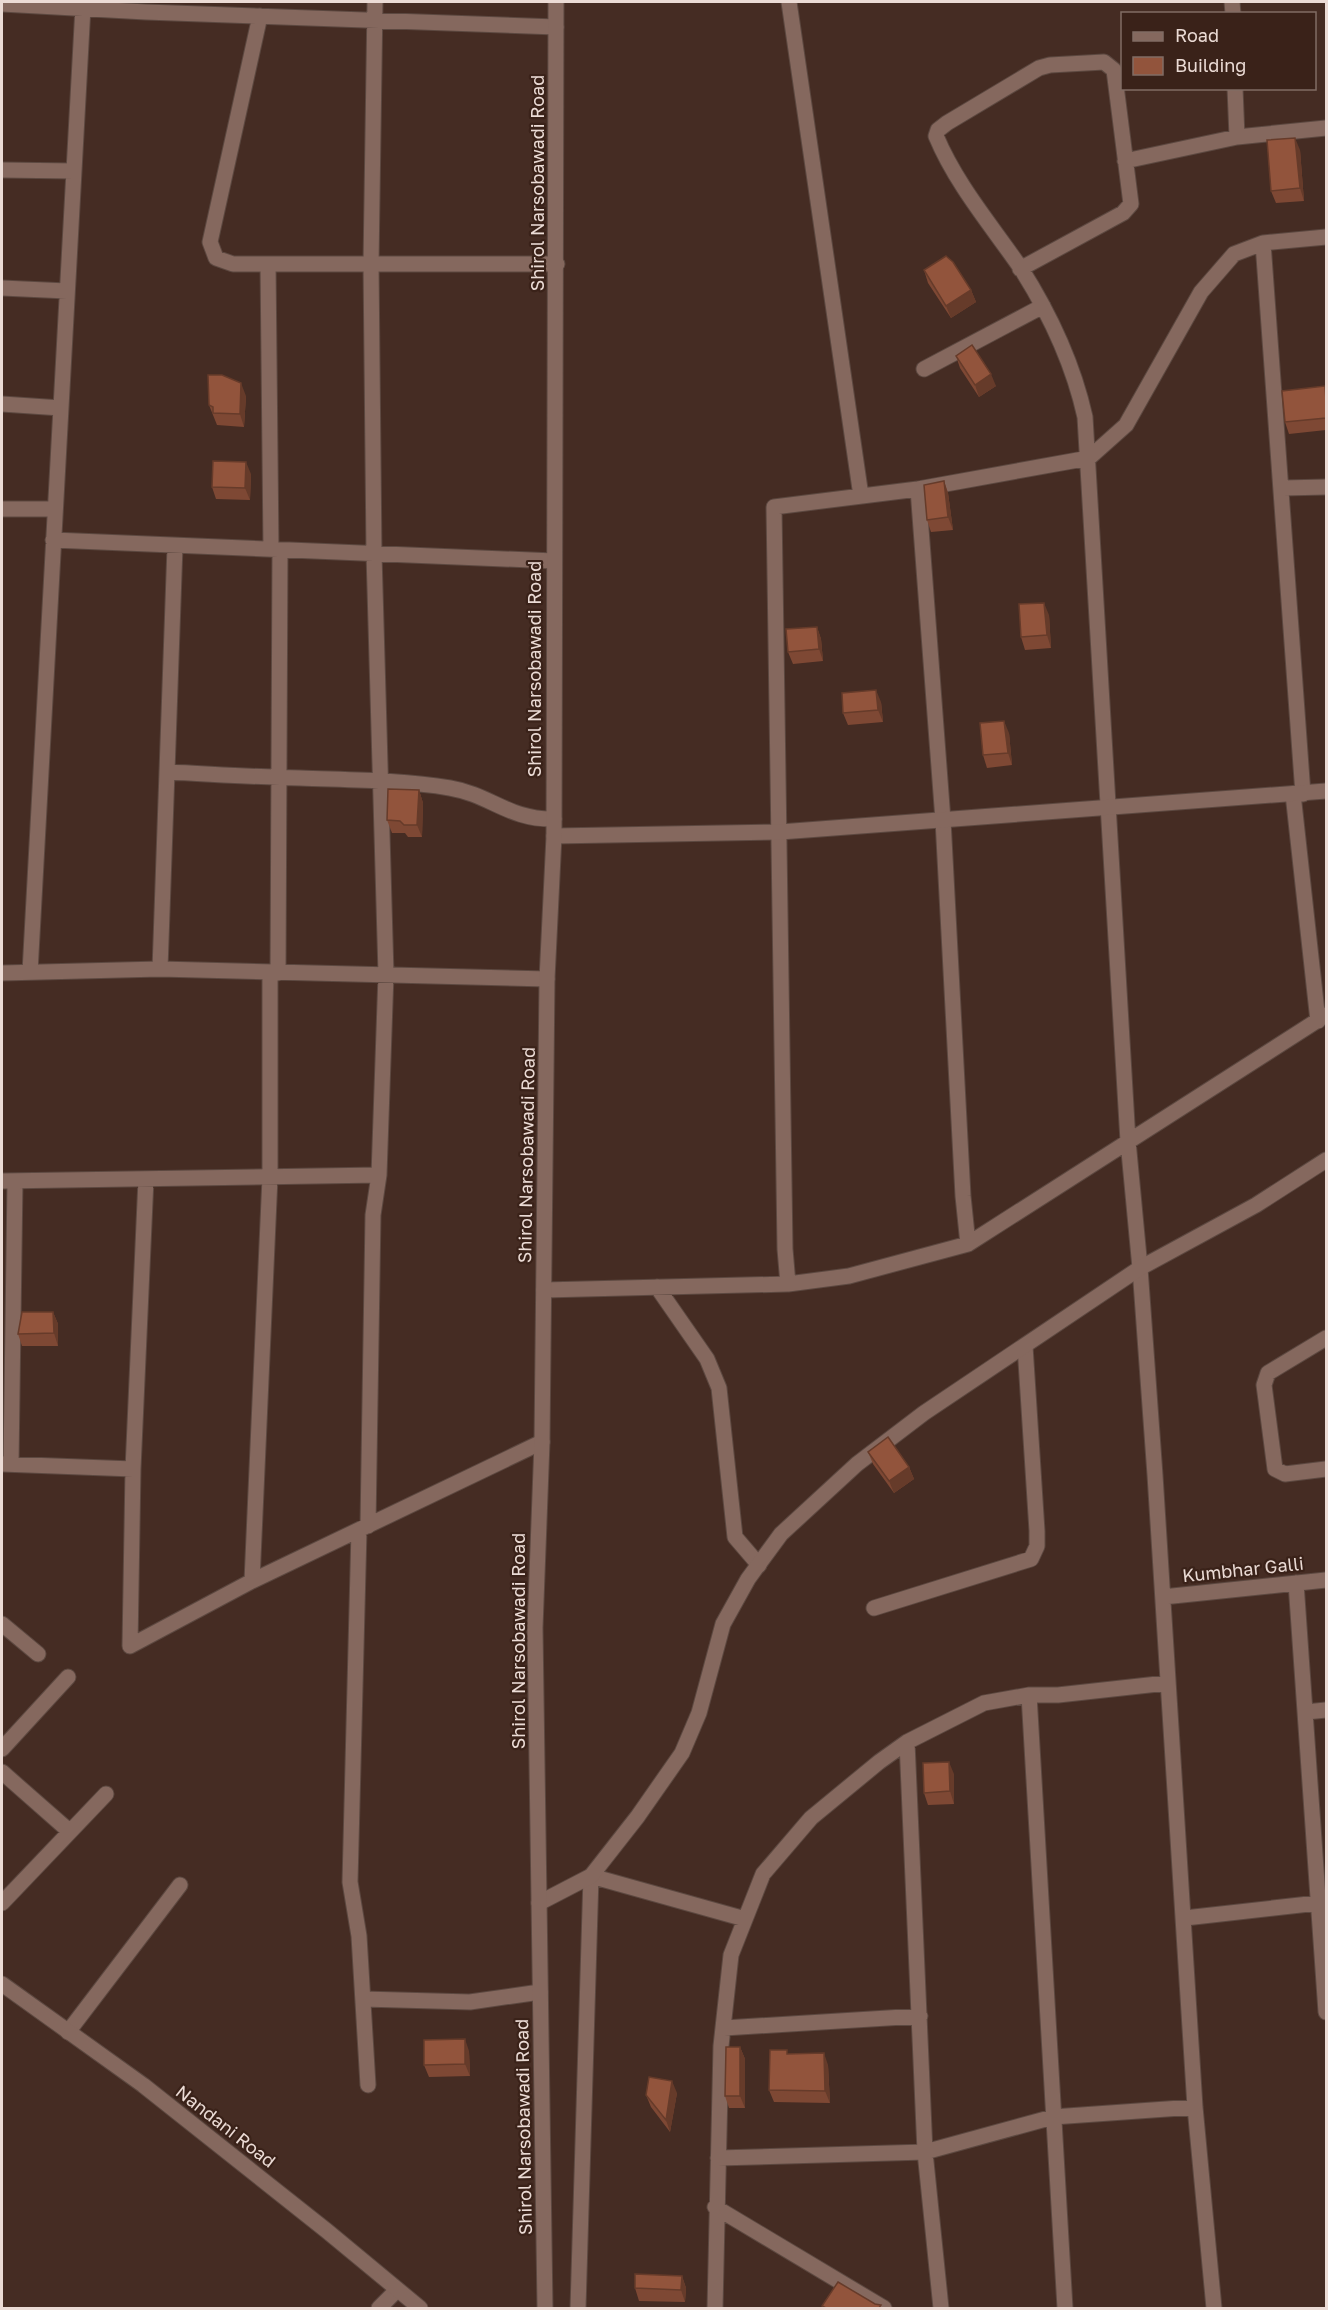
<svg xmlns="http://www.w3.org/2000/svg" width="1328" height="2310" viewBox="0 0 1328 2310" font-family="'Golos Text',sans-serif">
<rect width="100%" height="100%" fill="#452c23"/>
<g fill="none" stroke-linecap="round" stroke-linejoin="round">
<defs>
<path id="minor" d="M 789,2 L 861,496
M 1232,2 L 1233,14
M 2,4 L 146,12 L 556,27
M 260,16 L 210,242 L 216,258 L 233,264 L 557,264
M 1235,88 L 1237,137
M 1125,161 L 1237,137 L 1326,128
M 2,170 L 74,171
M 1263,243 L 1303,794
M 268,264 L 271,549
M 1020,269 L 1123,213 L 1131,204 L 1114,70 L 1104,62 L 1050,65 L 1039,68 L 947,123 L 938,130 L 936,136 C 956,184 991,225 1020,267 C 1050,314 1073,363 1085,417 L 1128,1141 L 1140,1268 L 1155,1475 L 1195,2107 L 1214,2308
M 2,288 L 67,291
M 924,369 L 1043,306
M 2,404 L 61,408
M 1283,488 L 1326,487
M 918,489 L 943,820 L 963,1196 L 968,1244
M 2,509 L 55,509
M 53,540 L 554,561
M 167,772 C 211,774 256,777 300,778 C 350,780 401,780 450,788 C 491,795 509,820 554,819
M 1293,794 L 1318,1021
M 160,969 L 175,546
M 30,972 L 83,7
M 2,973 L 160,969 L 547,979
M 270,973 L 270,1177 L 252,1581 L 542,1442
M 278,973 L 280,550
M 146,1179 L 133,1469 L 130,1646 L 252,1581
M 2,1181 L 379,1175
M 788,1284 L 785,1249 L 774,507 L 918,489 L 1089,458 L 1126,425 L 1201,292 L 1234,254 L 1263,243 L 1326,237
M 657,1287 L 707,1359 L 719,1388 L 735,1537 L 759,1565
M 544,1290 L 788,1284 L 849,1276 L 968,1244 L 1326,1015
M 1326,1338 L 1268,1373 L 1264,1385 L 1275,1469 L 1285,1474 L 1326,1469
M 2,1464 L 133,1469
M 11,1464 L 15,1181
M 368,1526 L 373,1215 L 379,1175 L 386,974 L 374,554 L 371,264 L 375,2
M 359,1530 L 350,1882 L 359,1936 L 368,2085
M 1296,1583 L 1326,2012
M 1163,1597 L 1326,1580
M 874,1608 L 1031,1559 L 1037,1546 L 1037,1531 L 1025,1346
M 2,1624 L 38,1654
M 1029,1695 L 1065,2308
M 1306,1712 L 1326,1710
M 907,1742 L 925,2152 L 941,2308
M 2,1749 L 68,1677
M 2,1772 L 68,1830
M 2,1903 L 106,1794
M 1185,1918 L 1318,1903
M 363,1999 L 470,2002 L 540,1992
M 724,2028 L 920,2016
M 68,2032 L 180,1885
M 718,2158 L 925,2152 L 1053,2117 L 1195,2107
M 715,2207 L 884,2308
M 379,2308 L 397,2290
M 578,2308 L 591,1876 L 745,1919
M 715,2308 L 721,2046 L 731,1955 L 763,1874 L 811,1818 L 879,1762 L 907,1742 L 984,1703 L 1029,1695 L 1058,1695 L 1167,1683"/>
<path id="tertiary" d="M 554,836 L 780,832 L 1326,791
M 539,1903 L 591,1876 L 638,1816 L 682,1753 L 699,1713 L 723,1624 L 748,1579 L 781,1534 L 857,1464 L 924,1413 L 1140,1268 L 1256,1205 L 1326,1160"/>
<path id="secondary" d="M 2,1984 L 143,2085 L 327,2231 L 420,2308
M 545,2308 L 535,1628 L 542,1442 L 547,979 L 554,836 L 556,2"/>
</defs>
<use href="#minor" stroke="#5c4840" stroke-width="17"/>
<use href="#tertiary" stroke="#5c4840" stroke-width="17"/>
<use href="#secondary" stroke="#5c4840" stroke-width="17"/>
<use href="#minor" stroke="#85685e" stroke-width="15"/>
<use href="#tertiary" stroke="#85685e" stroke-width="15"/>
<use href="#secondary" stroke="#85685e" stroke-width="15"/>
</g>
<path fill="#7e4834" d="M 1300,150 L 1304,201 L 1276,203 L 1271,191 Z
M 924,270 L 971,290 L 976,302 L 951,318 L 928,283 Z
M 956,356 L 996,386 L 979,397 L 960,368 Z
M 1326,390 L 1326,430 L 1289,434 L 1285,422 Z
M 246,396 L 244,427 L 217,425 L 209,405 Z
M 251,474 L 250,500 L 216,499 L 212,487 Z
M 944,481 L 948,493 L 953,530 L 931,532 L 927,520 Z
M 1049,615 L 1051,648 L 1025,650 L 1021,637 Z
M 817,627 L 821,639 L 823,661 L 793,664 L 788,652 Z
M 881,702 L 883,722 L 848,725 L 843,713 Z
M 1009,733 L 1012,765 L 987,768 L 983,755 Z
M 419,790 L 423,803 L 422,837 L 408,837 L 405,833 L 392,833 L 387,820 Z
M 53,1312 L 58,1324 L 58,1346 L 22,1346 L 18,1334 Z
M 868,1452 L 909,1467 L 914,1479 L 894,1493 L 873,1464 Z
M 954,1774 L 954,1804 L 928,1805 L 924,1793 Z
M 740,2047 L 745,2059 L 745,2108 L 729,2108 L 725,2096 Z
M 469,2051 L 470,2076 L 429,2077 L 424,2065 Z
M 789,2054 L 828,2065 L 830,2103 L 774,2102 L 769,2090 Z
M 677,2093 L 670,2132 L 651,2107 L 646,2095 Z
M 682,2276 L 686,2288 L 685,2302 L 639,2301 L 635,2288 Z"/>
<path fill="#663b2a" d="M 1295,138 L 1300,150 L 1304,201 L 1300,188 Z
M 971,290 L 976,302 L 951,318 L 946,306 Z
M 991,374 L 996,386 L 979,397 L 975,385 Z
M 241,383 L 246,396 L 244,427 L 240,414 Z
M 246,462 L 251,474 L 250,500 L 245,488 Z
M 944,481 L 948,493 L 953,530 L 948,517 Z
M 1044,603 L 1049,615 L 1051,648 L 1047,635 Z
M 817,627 L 821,639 L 823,661 L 819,649 Z
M 876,690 L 881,702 L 883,722 L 878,710 Z
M 1004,721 L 1009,733 L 1012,765 L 1008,753 Z
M 419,790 L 423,803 L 422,837 L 417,825 Z
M 53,1312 L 58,1324 L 58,1346 L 54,1333 Z
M 909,1467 L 914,1479 L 894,1493 L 889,1481 Z
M 949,1762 L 954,1774 L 954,1804 L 950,1791 Z
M 465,2039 L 469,2051 L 470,2076 L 465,2064 Z
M 740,2047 L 745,2059 L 745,2108 L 740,2096 Z
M 824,2053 L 828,2065 L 830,2103 L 825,2091 Z
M 672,2081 L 677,2093 L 670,2132 L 666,2120 Z
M 682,2276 L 686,2288 L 685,2302 L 681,2290 Z"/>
<path fill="#92543c" stroke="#663b2a" stroke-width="1.5" d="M 1295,138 L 1300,188 L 1271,191 L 1267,140 Z
M 946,256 L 953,262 L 971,290 L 946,306 L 924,270 Z
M 972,345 L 991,374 L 975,385 L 956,356 Z
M 208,375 L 222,375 L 241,383 L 240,414 L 213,413 L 213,407 L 209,405 Z
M 1325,386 L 1326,400 L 1326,418 L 1285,422 L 1282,391 Z
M 213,461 L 246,462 L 245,488 L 212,487 Z
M 944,481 L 948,517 L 927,520 L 924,485 Z
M 1044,603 L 1047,635 L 1021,637 L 1019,604 Z
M 817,627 L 819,649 L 788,652 L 786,629 Z
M 876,690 L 878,710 L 843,713 L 842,693 Z
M 1004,721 L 1008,753 L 983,755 L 980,723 Z
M 388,789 L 419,790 L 417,825 L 404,825 L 400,821 L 387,820 Z
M 22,1312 L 53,1312 L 54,1333 L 18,1334 Z
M 888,1437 L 909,1467 L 889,1481 L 868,1452 Z
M 949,1762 L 950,1791 L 924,1793 L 923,1763 Z
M 465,2039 L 465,2064 L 424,2065 L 424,2040 Z
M 726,2047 L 740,2047 L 740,2096 L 725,2096 Z
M 770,2050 L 787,2050 L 787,2054 L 824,2053 L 825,2091 L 769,2090 Z
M 649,2077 L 672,2081 L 666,2120 L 646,2095 Z
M 635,2274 L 682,2276 L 681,2290 L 635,2288 Z
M 838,2282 L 875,2304 L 881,2305 L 879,2308 L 826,2308 L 822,2306 Z"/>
<g text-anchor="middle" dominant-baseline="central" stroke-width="4.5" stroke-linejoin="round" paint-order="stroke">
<g font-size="18" fill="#ebdbd5" stroke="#3a2219">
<text transform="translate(537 183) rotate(-90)">Shirol Narsobawadi Road</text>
<text transform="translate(534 669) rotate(-90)">Shirol Narsobawadi Road</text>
<text transform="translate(526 1155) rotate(-89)">Shirol Narsobawadi Road</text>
<text transform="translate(1243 1569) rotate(-6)">Kumbhar Galli</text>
<text transform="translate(518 1641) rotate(-90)">Shirol Narsobawadi Road</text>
<text transform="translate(226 2126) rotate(38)">Nandani Road</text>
<text transform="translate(523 2127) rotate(-91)">Shirol Narsobawadi Road</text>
</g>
</g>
<rect width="1328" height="2310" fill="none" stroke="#ebdbd5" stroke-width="6"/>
<rect x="1121" y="12" width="195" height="78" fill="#3a2219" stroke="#816c64" stroke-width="1.5"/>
<rect x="1133" y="32" width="30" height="9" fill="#85685e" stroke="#816c64" stroke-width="1.5"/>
<text x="1175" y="42" font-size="18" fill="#ebdbd5">Road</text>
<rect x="1133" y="57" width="30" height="18" fill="#92543c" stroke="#816c64" stroke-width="1.5"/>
<text x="1175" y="72" font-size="18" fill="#ebdbd5">Building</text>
</svg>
